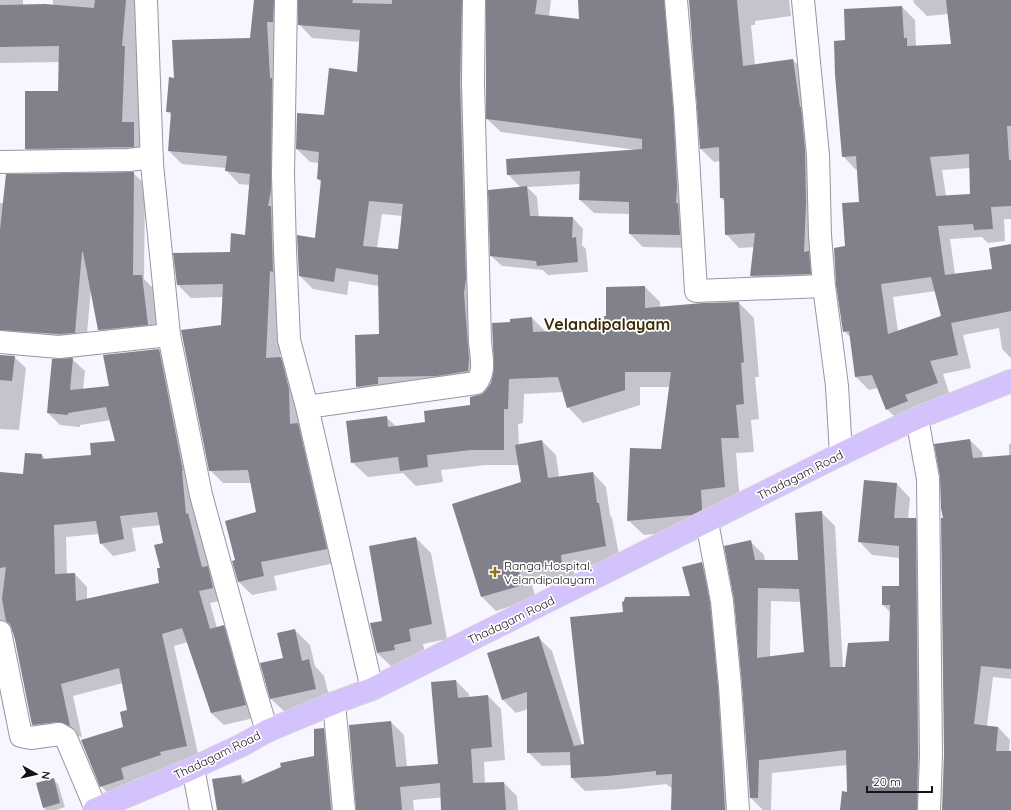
<svg xmlns="http://www.w3.org/2000/svg" width="1011" height="810" viewBox="0 0 1011 810" font-family="Quicksand,sans-serif">
<rect width="100%" height="100%" fill="#f7f5ff"/>
<path fill="#0003" fill-rule="evenodd" d="M 0,0 L 23,0 L 23,5 L 53,5 L 53,0 L 143,0 L 139,129 L 150,140 L 150,163 L 43,165 L 26,149 L 59,92 L 60,62 L 0,63 Z
M 255,0 L 294,0 L 280,358 L 294,372 L 339,562 L 274,576 L 277,590 L 252,595 L 239,582 L 236,561 L 257,513 L 252,483 L 223,483 L 210,470 L 223,297 L 191,298 L 178,285 L 231,253 L 246,236 L 250,185 L 239,184 L 226,170 L 226,168 L 182,164 L 169,151 L 172,116 L 167,111 L 175,79 L 251,39 Z
M 299,0 L 551,0 L 549,17 L 581,20 L 579,0 L 789,0 L 791,16 L 755,21 L 755,25 L 751,25 L 755,65 L 793,60 L 806,73 L 823,287 L 765,289 L 752,276 L 755,247 L 739,248 L 726,234 L 725,202 L 721,198 L 720,161 L 714,162 L 701,149 L 690,0 L 683,3 L 693,248 L 643,247 L 630,234 L 630,214 L 594,213 L 580,200 L 581,184 L 527,187 L 537,197 L 539,217 L 573,218 L 583,229 L 582,245 L 586,249 L 588,272 L 548,275 L 543,270 L 502,266 L 491,256 L 521,188 L 508,174 L 637,150 L 501,132 L 487,119 L 488,1 L 482,2 L 482,373 L 370,400 L 357,386 L 380,335 L 379,286 L 349,281 L 347,295 L 313,289 L 300,276 L 315,239 L 322,183 L 318,179 L 319,163 L 310,162 L 297,149 L 325,116 L 358,73 L 360,42 L 312,38 L 299,24 ZM 382,214 L 402,216 L 398,250 L 377,248 Z
M 913,0 L 1011,0 L 1011,219 L 1004,219 L 1005,241 L 988,243 L 982,237 L 950,239 L 955,274 L 993,270 L 1011,245 L 1011,358 L 1002,349 L 999,328 L 963,335 L 971,368 L 943,374 L 950,396 L 900,422 L 887,409 L 878,388 L 869,390 L 856,377 L 851,338 L 844,331 L 846,247 L 860,203 L 858,169 L 856,170 L 843,156 L 846,41 L 902,7 L 915,20 L 916,47 L 952,45 L 948,14 L 927,16 L 914,3 ZM 970,168 L 971,195 L 946,196 L 942,170 ZM 936,291 L 943,317 L 898,331 L 893,297 Z
M 133,173 L 145,184 L 144,279 L 153,288 L 159,336 L 110,341 L 99,330 L 91,289 L 86,344 L 0,348 L 0,203 L 4,203 Z
M 645,287 L 660,302 L 660,308 L 739,303 L 754,318 L 759,377 L 755,377 L 759,419 L 751,420 L 754,452 L 736,453 L 740,502 L 715,505 L 717,525 L 707,529 L 644,535 L 628,520 L 662,450 L 670,387 L 640,387 L 640,405 L 583,423 L 568,407 L 563,392 L 524,394 L 523,423 L 518,424 L 519,445 L 542,441 L 556,455 L 559,477 L 593,473 L 606,487 L 610,515 L 612,518 L 620,560 L 574,568 L 575,578 L 532,585 L 536,598 L 496,611 L 482,597 L 454,504 L 522,482 L 520,465 L 486,465 L 441,470 L 443,482 L 416,486 L 403,473 L 368,477 L 352,462 L 386,417 L 397,427 L 426,422 L 471,406 L 490,386 L 511,323 L 532,318 L 546,332 L 606,330 Z
M 159,350 L 171,362 L 225,600 L 210,603 L 217,628 L 223,626 L 236,638 L 258,717 L 224,725 L 211,713 L 188,642 L 174,646 L 199,758 L 172,764 L 173,767 L 133,780 L 136,792 L 114,799 L 101,786 L 124,727 L 129,711 L 123,683 L 73,696 L 82,737 L 70,734 L 45,737 L 33,725 L 14,632 L 10,632 L 0,644 L 0,473 L 24,475 L 42,455 L 46,460 L 92,456 L 116,442 L 111,420 L 80,425 L 80,427 L 60,425 L 48,413 L 72,359 L 85,371 L 83,390 L 110,387 ZM 161,525 L 164,544 L 160,584 L 87,599 L 87,587 L 75,574 L 67,575 L 66,537 L 99,534 L 101,543 L 113,556 L 136,551 L 132,528 Z
M 0,356 L 14,357 L 26,368 L 19,430 L 0,429 Z
M 970,440 L 982,452 L 983,458 L 1009,456 L 1009,444 L 1011,444 L 1011,679 L 993,677 L 987,726 L 998,727 L 1010,740 L 1009,752 L 1011,752 L 1011,810 L 943,810 L 944,755 L 944,519 Z
M 897,484 L 910,498 L 908,519 L 916,519 L 929,532 L 930,810 L 841,810 L 848,793 L 847,765 L 772,773 L 771,810 L 763,810 L 751,798 L 750,541 L 764,555 L 765,561 L 799,561 L 821,512 L 835,526 L 843,668 L 846,668 L 890,642 L 891,613 L 883,605 L 900,587 L 900,558 L 872,555 L 859,541 ZM 771,601 L 801,602 L 806,653 L 770,657 Z
M 416,538 L 431,553 L 447,639 L 423,644 L 426,657 L 393,668 L 377,653 L 384,622 Z
M 701,563 L 715,576 L 738,810 L 672,810 L 672,788 L 666,784 L 621,789 L 585,791 L 572,778 L 571,765 L 542,766 L 528,752 L 528,709 L 516,713 L 502,699 L 539,638 L 552,651 L 582,745 L 585,745 L 624,612 L 691,597 Z
M 295,630 L 310,645 L 315,666 L 324,676 L 331,704 L 287,714 L 271,699 L 261,664 L 284,659 Z
M 456,681 L 469,694 L 469,698 L 488,696 L 501,709 L 505,760 L 484,762 L 485,784 L 504,783 L 517,796 L 518,810 L 521,810 L 452,810 L 446,797 L 413,800 L 414,810 L 357,810 L 391,722 L 404,735 L 407,767 L 439,765 Z
M 323,729 L 336,741 L 342,810 L 218,810 L 240,776 L 247,783 L 315,757 Z
M 53,779 L 58,784 L 65,807 L 56,810 L 46,810 L 43,807 Z"/>
<path fill="#82808a" fill-rule="evenodd" d="M 95,0 L 126,0 L 122,46 L 125,46 L 122,122 L 134,122 L 134,147 L 25,149 L 25,91 L 58,91 L 59,46 L 0,47 L 0,5 L 45,4 L 94,8 Z
M 254,0 L 274,0 L 273,22 L 267,22 L 270,78 L 272,78 L 271,190 L 268,206 L 271,206 L 273,272 L 270,271 L 266,358 L 281,357 L 289,389 L 290,424 L 298,423 L 327,549 L 261,562 L 264,576 L 238,582 L 232,561 L 235,560 L 225,521 L 256,512 L 248,470 L 209,471 L 181,330 L 221,325 L 223,284 L 177,285 L 173,253 L 230,252 L 231,233 L 245,235 L 250,174 L 225,171 L 227,156 L 168,151 L 171,112 L 166,112 L 169,77 L 174,78 L 172,40 L 250,38 Z
M 298,0 L 353,0 L 352,3 L 392,4 L 392,0 L 462,0 L 460,83 L 466,279 L 464,293 L 469,359 L 468,371 L 437,376 L 378,377 L 378,384 L 356,387 L 355,335 L 379,334 L 378,275 L 336,268 L 334,282 L 299,276 L 297,235 L 315,238 L 321,180 L 317,179 L 319,152 L 296,149 L 297,113 L 324,115 L 329,68 L 357,72 L 360,30 L 298,25 ZM 369,201 L 403,204 L 398,249 L 363,246 Z
M 486,0 L 537,0 L 535,14 L 579,19 L 578,0 L 664,0 L 673,108 L 677,187 L 676,203 L 678,203 L 680,235 L 629,234 L 629,202 L 579,200 L 580,171 L 507,175 L 506,159 L 642,149 L 642,139 L 486,119 Z
M 689,0 L 737,0 L 743,66 L 793,59 L 800,107 L 801,107 L 805,150 L 806,203 L 804,252 L 809,251 L 811,274 L 750,276 L 755,233 L 725,235 L 724,198 L 720,198 L 719,147 L 700,149 Z
M 946,0 L 1011,0 L 1011,126 L 1007,126 L 1009,160 L 1011,160 L 1011,206 L 991,207 L 993,229 L 974,230 L 973,224 L 938,226 L 945,275 L 992,269 L 989,248 L 1011,244 L 1011,311 L 951,323 L 958,355 L 930,361 L 938,383 L 905,395 L 908,401 L 886,410 L 872,375 L 855,377 L 849,331 L 843,332 L 836,285 L 834,248 L 845,246 L 842,203 L 859,202 L 856,156 L 842,157 L 835,75 L 834,41 L 845,40 L 844,9 L 902,6 L 904,38 L 907,38 L 907,46 L 951,44 ZM 969,154 L 970,194 L 936,196 L 930,157 ZM 931,277 L 941,316 L 888,334 L 881,284 Z
M 134,172 L 133,275 L 142,275 L 148,325 L 98,330 L 83,252 L 82,252 L 75,333 L 59,334 L 0,330 L 0,230 L 6,174 Z
M 527,186 L 530,216 L 573,217 L 572,238 L 576,237 L 578,262 L 537,266 L 536,261 L 490,256 L 488,190 Z
M 645,286 L 645,308 L 703,303 L 739,302 L 744,362 L 741,363 L 744,404 L 736,405 L 739,438 L 721,438 L 725,487 L 701,490 L 702,510 L 692,515 L 627,521 L 630,448 L 661,449 L 671,372 L 625,372 L 625,390 L 567,408 L 558,377 L 509,379 L 508,409 L 504,409 L 504,450 L 471,450 L 427,455 L 428,467 L 400,471 L 398,457 L 351,463 L 346,421 L 387,416 L 388,427 L 425,422 L 424,411 L 470,405 L 470,397 L 482,394 L 486,390 L 491,383 L 494,369 L 492,323 L 510,322 L 510,319 L 532,317 L 533,332 L 605,329 L 604,316 L 606,316 L 606,287 Z
M 159,349 L 183,471 L 182,471 L 186,514 L 188,513 L 202,567 L 208,566 L 213,588 L 199,591 L 210,629 L 224,625 L 246,705 L 211,713 L 182,628 L 162,634 L 187,746 L 160,752 L 161,755 L 121,768 L 124,779 L 100,787 L 81,740 L 123,727 L 120,712 L 127,710 L 119,668 L 61,684 L 70,726 L 57,722 L 32,725 L 15,640 L 12,629 L 10,624 L 6,621 L 2,599 L 6,567 L 0,568 L 0,472 L 23,474 L 25,453 L 42,454 L 42,459 L 91,455 L 90,443 L 115,441 L 106,407 L 68,413 L 68,415 L 47,413 L 52,359 L 73,358 L 70,390 L 109,386 L 103,355 ZM 157,512 L 163,543 L 154,545 L 160,568 L 157,568 L 159,583 L 76,601 L 75,573 L 55,574 L 54,525 L 96,521 L 100,544 L 124,539 L 120,516 Z
M 0,355 L 15,356 L 12,381 L 0,380 Z
M 970,439 L 973,458 L 1011,455 L 1011,669 L 981,666 L 974,724 L 998,727 L 996,751 L 1011,751 L 1011,810 L 942,810 L 944,755 L 941,518 L 943,518 L 941,508 L 940,477 L 934,444 Z
M 542,440 L 548,478 L 593,472 L 597,503 L 599,503 L 606,546 L 561,555 L 562,564 L 519,571 L 523,585 L 481,597 L 452,504 L 521,482 L 515,445 Z
M 864,480 L 897,483 L 894,518 L 916,518 L 918,755 L 917,810 L 840,810 L 842,791 L 847,792 L 846,750 L 759,760 L 758,798 L 750,798 L 742,685 L 734,600 L 724,546 L 751,540 L 755,560 L 798,560 L 795,513 L 822,511 L 830,667 L 845,667 L 848,643 L 889,641 L 890,605 L 882,605 L 882,586 L 899,586 L 899,546 L 858,542 ZM 758,588 L 799,589 L 804,652 L 757,658 Z
M 416,537 L 432,624 L 409,629 L 411,641 L 394,645 L 395,650 L 377,653 L 370,623 L 382,621 L 369,546 Z
M 702,562 L 710,603 L 718,687 L 725,810 L 671,810 L 672,774 L 656,775 L 656,771 L 607,776 L 571,778 L 570,752 L 527,753 L 527,692 L 502,700 L 487,653 L 539,636 L 574,746 L 584,744 L 570,617 L 623,612 L 622,602 L 624,601 L 625,597 L 690,596 L 682,567 Z
M 295,629 L 302,661 L 309,659 L 316,689 L 270,699 L 260,663 L 283,658 L 277,633 Z
M 456,680 L 458,698 L 488,695 L 492,747 L 471,749 L 473,783 L 504,782 L 506,810 L 441,810 L 440,783 L 400,787 L 402,810 L 356,810 L 349,725 L 391,721 L 396,767 L 438,764 L 431,682 Z
M 324,728 L 331,810 L 217,810 L 212,779 L 241,775 L 242,784 L 281,767 L 280,763 L 314,756 L 314,729 Z
M 54,778 L 60,803 L 43,808 L 36,783 Z"/>
<g fill="none" stroke-linecap="round" stroke-linejoin="round">
<defs>
<path id="street" d="M 146,0 L 152,164 L 169,335 L 201,495 L 254,688 L 267,731
M 286,0 L 283,174 L 285,250 L 289,340 L 307,407 L 372,689
M 676,0 L 685,107 L 696,291 L 824,286
M 803,0 L 818,155 L 820,235 L 824,286 L 837,386 L 841,454
M 0,162 L 129,160 L 152,157
M 0,342 L 59,347 L 169,335
M 307,407 L 476,383 C 486,372 481,355 480,341 L 473,83 L 474,0
M 917,418 L 928,479 L 931,755 L 929,810
M 707,522 L 722,601 L 730,686 L 738,810
M 0,632 L 21,736 L 31,738 L 59,734 L 66,738 L 96,809
M 334,703 L 344,810
M 193,768 L 201,810"/>
<path id="primary" d="M 94,810 L 193,768 L 242,745 L 267,731 L 334,703 L 372,689 L 841,454 L 917,418 L 1011,381"/>
</defs>
<use href="#street" stroke="#9895a0" stroke-width="24"/>
<use href="#primary" stroke="#d5d5d5" stroke-width="24"/>
<use href="#street" stroke="#fff" stroke-width="22"/>
<use href="#primary" stroke="#d4c2fd" stroke-width="22"/>
</g>
<path fill="#917117" stroke="#fff" stroke-width="1.5" d="M493 566h4v4h4v4h-4v4h-4v-4h-4v-4h4z"/>
<g text-anchor="middle" dominant-baseline="central" stroke-width="3.5" stroke-linejoin="round" paint-order="stroke">
<g font-size="12" fill="#141317" stroke="#fff">
<text transform="translate(800 475) rotate(-27)">Thadagam Road</text>
<text transform="translate(511 620) rotate(-26)">Thadagam Road</text>
<text transform="translate(217 755) rotate(-26)">Thadagam Road</text>
</g>
<g font-size="12" fill="#141317" stroke="#fff" text-anchor="start">
<text x="504" y="565">Ranga Hospital,<tspan x="504" dy="14">Velandipalayam</tspan></text>
</g>
<g font-size="16" font-weight="bold" fill="#3c2c03" stroke="#fff">
<text x="607" y="324">Velandipalayam</text>
</g>
</g>
<g transform="translate(36 774) rotate(98)" stroke="#ffffff" stroke-width="3" paint-order="stroke">
<path d="M0-3L7 15L0 10L-7 15Z" fill="#141317"/>
<text y="-6" font-size="11" font-weight="bold" text-anchor="middle" fill="#141317">N</text>
</g>
<path d="M867 786v6h65v-6" fill="none" stroke="#141317" stroke-width="2"/>
<text x="873" y="786" font-size="12" fill="#141317" stroke="#ffffff" stroke-width="3" paint-order="stroke">20 m</text>
</svg>
